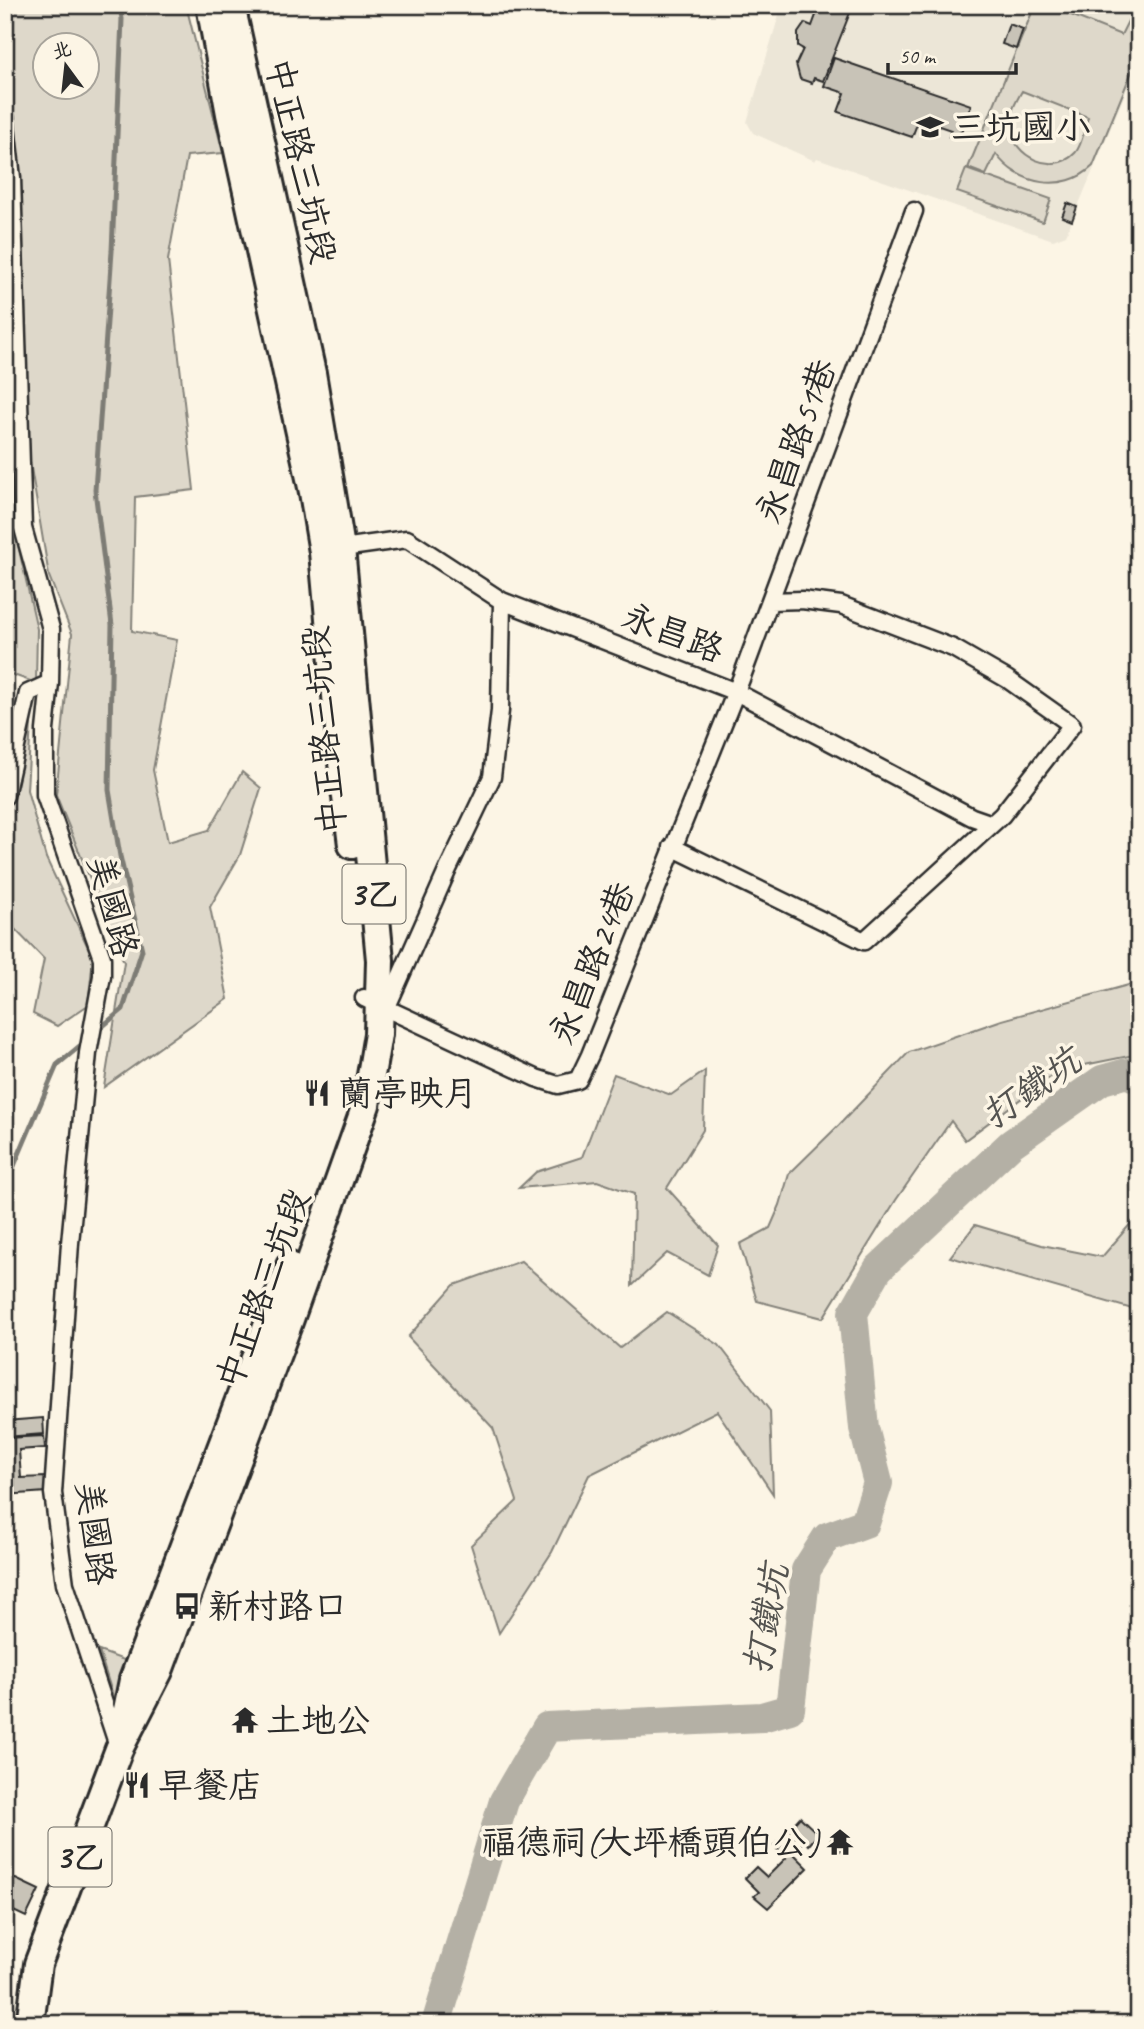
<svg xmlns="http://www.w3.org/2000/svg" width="1144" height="2029" viewBox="0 0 1144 2029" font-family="Caveat,'LXGW WenKai TC',sans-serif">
<rect width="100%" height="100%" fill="#fcf5e5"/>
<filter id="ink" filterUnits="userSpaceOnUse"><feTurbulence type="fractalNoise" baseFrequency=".0143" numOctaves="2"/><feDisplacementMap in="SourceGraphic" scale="14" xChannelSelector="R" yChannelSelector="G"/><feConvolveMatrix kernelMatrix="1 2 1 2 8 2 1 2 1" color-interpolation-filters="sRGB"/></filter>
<g filter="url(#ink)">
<path fill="#ece6d7" d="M 782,5 L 1139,5 L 1139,60 L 1066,235 L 1053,240 L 817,158 L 815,161 L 753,133 L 747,122 Z"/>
<path fill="#ded8ca" stroke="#84827a" stroke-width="2" fill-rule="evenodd" d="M 5,5 L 186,5 L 223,153 L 187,156 L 168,260 L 194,490 L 135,497 L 132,631 L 177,640 L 153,770 L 168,842 L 209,830 L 242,772 L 261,788 L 240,855 L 210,907 L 228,999 L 104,1087 L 124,962 L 56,795 L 72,634 L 49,576 L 29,456 L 5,95 ZM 46,46 L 88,46 L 88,88 L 46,88 Z
M 1035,5 L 1056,5 L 1056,9 L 1121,35 L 1136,5 L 1139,5 L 1139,54 L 1093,166 C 1064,194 1018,185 996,154 L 986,175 L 968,168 ZM 1022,91 L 1088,117 C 1085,127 1082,146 1075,153 C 1053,176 1013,157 1010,127 C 1009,113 1016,102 1022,91 Z
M 966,169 L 1051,199 L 1043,222 L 957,192 Z
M 5,395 L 11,514 L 37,629 L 36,683 L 5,672 Z
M 32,706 L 27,790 L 46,858 L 93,958 L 88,1005 L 57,1026 L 33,1014 L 44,959 L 5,919 L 5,711 Z
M 1139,982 L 1139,1054 L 1060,1070 L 965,1140 L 951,1121 L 896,1200 L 823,1318 L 757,1301 L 740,1244 L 770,1228 L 780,1205 L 789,1174 L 839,1125 L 909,1052 L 1002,1020 Z
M 705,1071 L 703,1130 L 667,1188 L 718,1245 L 708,1275 L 667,1253 L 632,1286 L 634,1194 L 597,1181 L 519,1188 L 536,1172 L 582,1157 L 614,1074 L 671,1095 Z
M 1139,1214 L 1139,1311 L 950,1257 L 975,1225 L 1042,1245 L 1102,1257 Z
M 521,1261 L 620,1348 L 667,1312 L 719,1345 L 770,1411 L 773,1494 L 717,1411 L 589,1475 L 552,1552 L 499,1633 L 471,1545 L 517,1501 L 493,1428 L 408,1337 L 454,1285 Z
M 99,1651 L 127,1661 L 114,1699 Z"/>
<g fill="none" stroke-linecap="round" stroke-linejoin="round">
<path stroke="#7d7b74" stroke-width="5" d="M 97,1031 L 123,1009 L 142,950 L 120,856 L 109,790 L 112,625 L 95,490 L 112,251 L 122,19 L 120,5
M 5,1187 L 57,1065 L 87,1040"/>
<path stroke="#b4b0a5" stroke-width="30" d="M 436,2024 L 504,1801 L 547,1727 L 762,1717 L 790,1709 L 806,1570 L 827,1537 L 865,1523 L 878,1483 L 864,1428 L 853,1313 L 878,1269 L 1011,1144 L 1102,1080 L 1127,1073 L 1139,1079"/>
</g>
<path fill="#c8c3b7" stroke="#2b2b2b" stroke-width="2" d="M 813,5 L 853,5 L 823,81 L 814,78 L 812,83 L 800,79 L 796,64 L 803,49 L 798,46 L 798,33 L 805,23 L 812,26 L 819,7 Z
M 1009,24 L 1023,29 L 1016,49 L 1002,44 Z
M 834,58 L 971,105 L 962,131 L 957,135 L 949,136 L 951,130 L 919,119 L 912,137 L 838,112 L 845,93 L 824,86 Z
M 1067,203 L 1077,207 L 1072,221 L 1062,217 Z
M 43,1418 L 44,1434 L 5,1437 L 5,1421 Z
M 44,1436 L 45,1448 L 19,1450 L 21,1478 L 45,1477 L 46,1492 L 5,1495 L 5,1438 Z
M 800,1817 L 818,1834 L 809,1845 L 804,1841 L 792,1852 L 808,1868 L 768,1908 L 754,1896 L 759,1892 L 745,1878 L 756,1867 L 767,1877 L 786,1858 L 774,1846 Z
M 838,1833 L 849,1843 L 841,1851 L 830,1841 Z
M 5,1874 L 39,1890 L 26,1917 L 5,1907 Z"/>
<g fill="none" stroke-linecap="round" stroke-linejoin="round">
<defs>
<path id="minor" d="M 5,117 L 12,178 L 23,528 L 51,629 L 50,683 L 45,730 L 45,795 L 102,958 L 102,976 L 88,1053 L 70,1243 L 53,1493 L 65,1584 L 119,1749
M 335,549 L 407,539 L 502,601 L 736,692 L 972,817 L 992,824
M 5,796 L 28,693 L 50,683
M 672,847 L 864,941 L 1002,815 L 1072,725 L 1007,679 L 953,648 L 841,605 L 802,600 L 770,601
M 364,998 L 536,1078 L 558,1085 L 578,1080 L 590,1055 L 741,679 L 914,211
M 386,1009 L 448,869 L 492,777 L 500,711 L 502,601"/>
<path id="primary" d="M 210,5 L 230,114 L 313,492 L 323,552 L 343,773 L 352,845
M 125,1720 L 133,1680 L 290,1266
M 30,2024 L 38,1964 L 119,1749 L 159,1671 L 290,1319 L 366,1105 L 378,1034 L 380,960 L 341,548 L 312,373 L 231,5"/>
</defs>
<use href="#minor" stroke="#2b2b2b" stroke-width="21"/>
<use href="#primary" stroke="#2b2b2b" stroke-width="32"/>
<use href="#minor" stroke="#fcf5e5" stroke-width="16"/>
<use href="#primary" stroke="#fcf5e5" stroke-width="26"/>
</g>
</g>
<defs>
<symbol id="school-bare" viewBox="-9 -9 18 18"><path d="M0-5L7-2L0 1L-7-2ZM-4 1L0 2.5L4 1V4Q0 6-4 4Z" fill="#2b2b2b" stroke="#fcf5e5" stroke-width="2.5" paint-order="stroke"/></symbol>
<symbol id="restaurant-bare" viewBox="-9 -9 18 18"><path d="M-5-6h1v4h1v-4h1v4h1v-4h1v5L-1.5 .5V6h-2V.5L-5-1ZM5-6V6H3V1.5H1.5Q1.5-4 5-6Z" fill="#2b2b2b" stroke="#fcf5e5" stroke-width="2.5" paint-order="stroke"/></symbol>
<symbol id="bus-bare" viewBox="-9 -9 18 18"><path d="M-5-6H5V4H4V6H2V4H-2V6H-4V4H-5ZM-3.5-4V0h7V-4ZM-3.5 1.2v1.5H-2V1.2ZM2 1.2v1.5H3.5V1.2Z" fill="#2b2b2b" stroke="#fcf5e5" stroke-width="2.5" paint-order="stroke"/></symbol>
<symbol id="temple-bare" viewBox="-9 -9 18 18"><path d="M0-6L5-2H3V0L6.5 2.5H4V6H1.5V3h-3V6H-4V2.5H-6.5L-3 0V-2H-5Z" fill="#2b2b2b" stroke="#fcf5e5" stroke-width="2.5" paint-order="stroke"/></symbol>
</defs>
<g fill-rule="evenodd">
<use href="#school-bare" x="911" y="108" width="38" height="38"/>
<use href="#restaurant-bare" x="298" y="1074" width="38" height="38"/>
<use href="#bus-bare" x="168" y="1587" width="38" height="38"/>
<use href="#temple-bare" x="226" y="1701" width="38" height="38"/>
<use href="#restaurant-bare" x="118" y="1766" width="38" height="38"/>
<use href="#temple-bare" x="821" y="1823" width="38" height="38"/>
</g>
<g text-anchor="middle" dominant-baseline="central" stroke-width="7" stroke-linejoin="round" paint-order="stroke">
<g fill="#fcf5e5" stroke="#6a6863" stroke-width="2">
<rect x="342.5" y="864.5" width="63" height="59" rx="5"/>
<rect x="48.5" y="1827.5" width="63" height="59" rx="5"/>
</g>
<g font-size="33" font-weight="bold" fill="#2b2b2b">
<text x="374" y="894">3乙</text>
<text x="80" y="1857">3乙</text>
</g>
<g font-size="35" fill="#2b2b2b" stroke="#fcf5e5" text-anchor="start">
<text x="951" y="127">三坑國小</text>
<text x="338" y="1093">蘭亭映月</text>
<text x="208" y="1606">新村路口</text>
<text x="266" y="1720">土地公</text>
<text x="158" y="1785">早餐店</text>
<text x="819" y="1842" text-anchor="end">福德祠(大坪橋頭伯公)</text>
</g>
<g font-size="35" fill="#2b2b2b" stroke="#fcf5e5">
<text transform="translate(301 161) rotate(77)">中正路三坑段</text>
<text transform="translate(796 441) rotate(-70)">永昌路51巷</text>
<text transform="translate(673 633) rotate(21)">永昌路</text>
<text transform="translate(324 730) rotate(-95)">中正路三坑段</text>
<text transform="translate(113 906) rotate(75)">美國路</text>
<text transform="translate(592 963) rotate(-68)">永昌路24巷</text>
<text transform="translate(263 1289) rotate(-70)">中正路三坑段</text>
<text transform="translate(95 1533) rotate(83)">美國路</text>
</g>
<g font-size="37" font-style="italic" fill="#545350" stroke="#fcf5e5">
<text transform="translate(1031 1088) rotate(-35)">打鐵坑</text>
<text transform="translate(766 1619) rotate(-80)">打鐵坑</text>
</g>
</g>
<rect width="1144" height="2029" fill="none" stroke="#fcf5e5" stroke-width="28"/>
<rect x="14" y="14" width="1116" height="2001" fill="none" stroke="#2b2b2b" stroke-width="2.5" filter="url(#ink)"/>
<g transform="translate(66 66) rotate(345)"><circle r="33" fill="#fcf5e5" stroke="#a8a49b" stroke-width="2"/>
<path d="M0-5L12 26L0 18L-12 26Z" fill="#2b2b2b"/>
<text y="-10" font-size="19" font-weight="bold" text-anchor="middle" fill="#2b2b2b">北</text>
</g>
<path d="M888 63v10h128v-10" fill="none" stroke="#2b2b2b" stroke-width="3.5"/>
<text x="899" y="63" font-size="21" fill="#2b2b2b" stroke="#fcf5e5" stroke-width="5" paint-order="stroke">50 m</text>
</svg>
